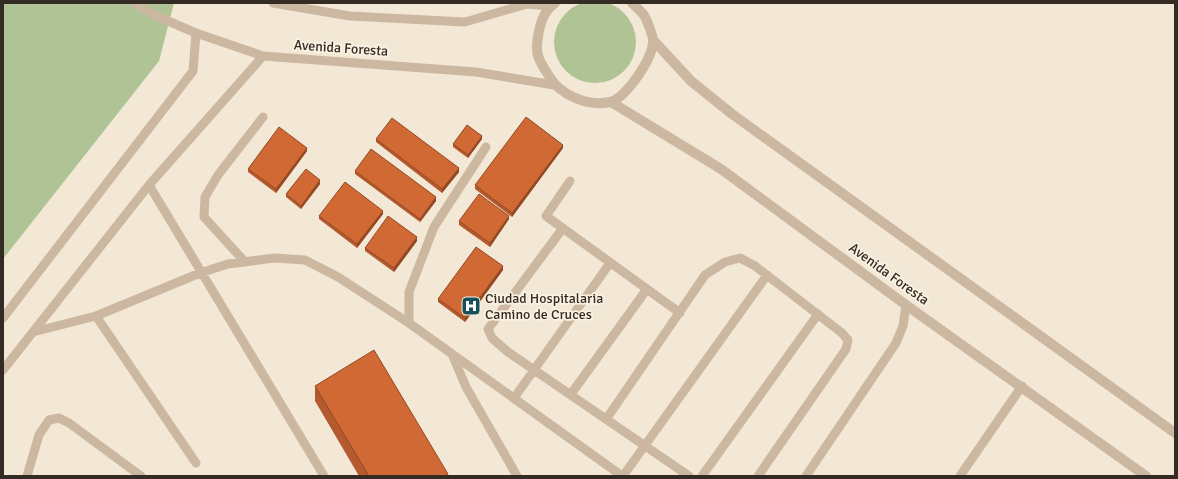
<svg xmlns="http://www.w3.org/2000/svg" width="1178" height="479" viewBox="0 0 1178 479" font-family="Signika,sans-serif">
<rect width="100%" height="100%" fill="#f3e8d6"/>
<path fill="#afc395" d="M554 42a41 41 0 1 1 82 0a41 41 0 1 1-82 0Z
M 3,3 L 174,3 L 159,61 L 3,259 Z"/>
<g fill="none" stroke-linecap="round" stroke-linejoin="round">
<path stroke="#ccb8a1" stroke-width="9" d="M 135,3 L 154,15 L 196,33 L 263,56 L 476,72 L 554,85
M 273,3 L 350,16 L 465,22 L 527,4 L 550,6
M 570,181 L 546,216 L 680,313
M 149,185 L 324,476
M 563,228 L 488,329 L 492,338 L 508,352 L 689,476
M 245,262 L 204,217 L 205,197 L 218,175 L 263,117
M 96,316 L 196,463
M 3,318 L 193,71 L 196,33
M 409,323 L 409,292 L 434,227 L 486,147
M 33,332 L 96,316 L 200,273 L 228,264 L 274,258 L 305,260 L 338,277 L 409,323 L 622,476
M 452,354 L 466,387 L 517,476
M 3,370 L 149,185 L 263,56
M 571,394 L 647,289
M 514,398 L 610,263
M 607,418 L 705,275 L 725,262 L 740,258 L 755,266 L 842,333 L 848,340 L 846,349 L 758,476
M 27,476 L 39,435 L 49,420 L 59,418 L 69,423 L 141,476
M 623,476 L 767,275
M 702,476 L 818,314
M 806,476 L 896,343 L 903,326 L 906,305
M 960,476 L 1022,386"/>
<path stroke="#ccb8a1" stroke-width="10" d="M 555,3 C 541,12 538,31 537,46 C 536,58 543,66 549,76 C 560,95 588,107 610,102 C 627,97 652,59 653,42 C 654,38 646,17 643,14 C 640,10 635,6 632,3
M 654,41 L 691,81 L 732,114 L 1175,433
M 611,102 L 721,169 L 906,305 L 1146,476"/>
</g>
<path fill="#b45a2e" d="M 376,139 L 459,172 L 442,193 L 376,142 Z
M 482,139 L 468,158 L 453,147 L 453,144 Z
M 563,148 L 512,217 L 475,189 L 475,185 Z
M 307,151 L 276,193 L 248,172 L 248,169 Z
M 355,171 L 436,201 L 420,222 L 355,174 Z
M 320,184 L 301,209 L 286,197 L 286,194 Z
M 383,214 L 357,248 L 319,219 L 319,216 Z
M 509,219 L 490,247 L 459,225 L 459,221 Z
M 417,241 L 394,272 L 365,251 L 365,248 Z
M 503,270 L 465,322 L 438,302 L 438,299 Z
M 315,386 L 448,476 L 359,476 L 315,401 Z"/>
<path fill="#924a25" d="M 482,136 L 482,139 L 468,158 L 468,155 Z
M 563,145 L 563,148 L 512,217 L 512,213 Z
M 307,148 L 307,151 L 276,193 L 276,189 Z
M 459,168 L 459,172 L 442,193 L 442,189 Z
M 320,180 L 320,184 L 301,209 L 301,206 Z
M 436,197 L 436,201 L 420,222 L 420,219 Z
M 383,211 L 383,214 L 357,248 L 357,244 Z
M 509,216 L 509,219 L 490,247 L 490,243 Z
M 417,237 L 417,241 L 394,272 L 394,268 Z
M 503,266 L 503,270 L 465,322 L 465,318 Z"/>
<path fill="#d16935" stroke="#924a25" d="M 526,117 L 563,145 L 512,213 L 475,185 Z
M 392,118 L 459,168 L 442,189 L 376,139 Z
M 467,125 L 482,136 L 468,155 L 453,144 Z
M 279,127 L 307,148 L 276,189 L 248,169 Z
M 371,149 L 436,197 L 420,219 L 355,171 Z
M 306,169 L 320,180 L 301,206 L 286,194 Z
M 345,182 L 383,211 L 357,244 L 319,216 Z
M 479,194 L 509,216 L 490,243 L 459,221 Z
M 388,216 L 417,237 L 394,268 L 365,248 Z
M 476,247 L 503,266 L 465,318 L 438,299 Z
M 374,350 L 448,474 L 444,476 L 369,476 L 315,386 Z"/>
<defs>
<symbol id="hospital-square" viewBox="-11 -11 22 22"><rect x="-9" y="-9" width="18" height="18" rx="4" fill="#17505a" stroke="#fbf2e2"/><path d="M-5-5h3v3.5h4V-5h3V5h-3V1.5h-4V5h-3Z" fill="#fff"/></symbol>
</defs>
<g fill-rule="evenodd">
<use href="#hospital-square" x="460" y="295" width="22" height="22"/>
</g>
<g text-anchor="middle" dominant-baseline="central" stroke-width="3.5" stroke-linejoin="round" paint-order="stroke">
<g font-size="14" fill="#352b25" stroke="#fbf2e2">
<text transform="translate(341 48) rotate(4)">Avenida Foresta</text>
<text transform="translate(889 274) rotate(36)">Avenida Foresta</text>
</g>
<g font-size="14" fill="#352b25" stroke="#fbf2e2" text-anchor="start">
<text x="485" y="298">Ciudad Hospitalaria<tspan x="485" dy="16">Camino de Cruces</tspan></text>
</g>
</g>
<rect width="1178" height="479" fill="none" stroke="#352b25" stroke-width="8"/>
</svg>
